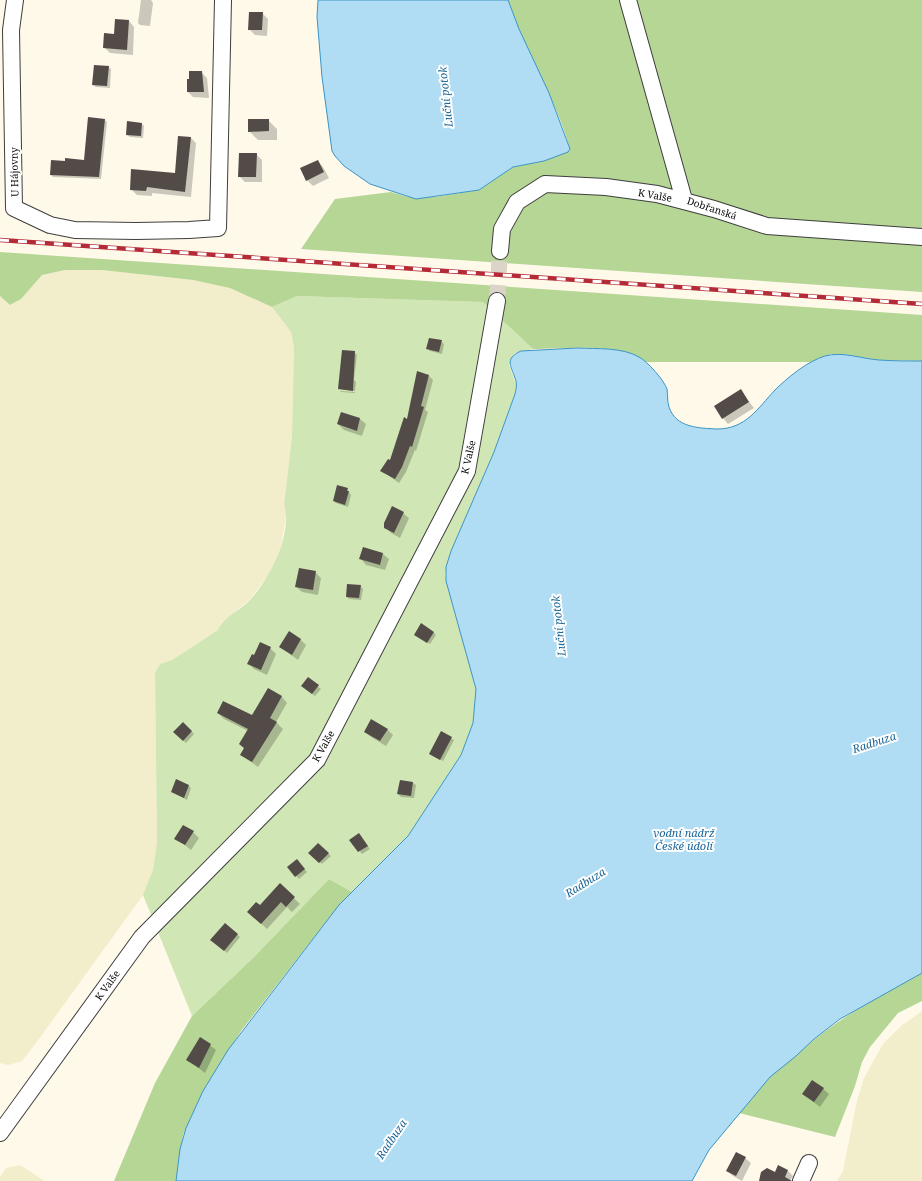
<svg xmlns="http://www.w3.org/2000/svg" width="922" height="1181" viewBox="0 0 922 1181" font-family="'Noto Serif',serif">
<rect width="100%" height="100%" fill="#fef9e9"/>
<path fill="#f2edcb" d="M 65,270 L 102,270 L 193,280 L 231,288 L 272,307 L 291,332 L 294,348 L 292,436 L 284,505 L 286,515 L 281,546 L 270,573 L 249,600 L 221,623 L 218,630 L 172,660 L 160,664 L 155,673 L 157,842 L 153,870 L 149,883 L 143,895 L 39,1039 L 22,1061 L 8,1065 L 0,1063 L 0,296 L 10,305 L 21,299 L 42,275 Z
M 922,1011 L 922,1181 L 837,1181 L 843,1171 L 857,1101 L 864,1078 L 883,1044 L 901,1026 Z
M 20,1165 L 40,1178 L 45,1181 L 0,1181 L 0,1177 L 6,1168 Z"/>
<path fill="#d1e6b5" d="M 297,296 L 483,302 L 533,349 L 515,353 L 509,365 L 516,384 L 515,394 L 494,452 L 451,551 L 445,574 L 476,689 L 473,723 L 461,755 L 408,836 L 352,892 L 329,879 L 254,957 L 192,1016 L 143,895 L 153,870 L 157,842 L 155,673 L 160,664 L 172,660 L 218,630 C 223,617 239,611 249,601 C 269,580 293,534 284,505 L 292,436 L 294,348 L 291,332 L 272,307 Z"/>
<path fill="#b5d695" d="M 508,0 L 922,0 L 922,292 L 301,249 L 335,199 L 391,192 L 408,197 L 435,197 L 479,190 L 513,167 L 544,161 L 568,152 L 570,149 C 556,97 523,52 508,0 Z
M 0,252 L 922,315 L 922,361 L 879,360 L 831,354 L 812,362 L 646,362 C 620,342 565,349 533,349 L 483,302 L 297,296 L 272,307 L 230,288 L 193,280 L 102,270 L 65,270 L 42,275 L 21,299 L 10,305 L 0,296 Z
M 329,879 L 352,892 L 339,905 L 241,1031 L 203,1091 L 183,1135 L 176,1181 L 114,1181 L 155,1083 L 192,1016 L 254,957 Z
M 922,973 L 922,1001 L 898,1013 L 870,1047 L 862,1062 L 855,1086 L 835,1137 L 739,1113 C 750,1101 760,1087 771,1076 C 816,1034 867,1000 922,973 Z"/>
<path fill="#b0ddf3" stroke="#3b95c7" d="M 318,0 L 508,0 L 519,29 L 549,93 L 570,149 L 568,152 L 544,161 L 513,167 L 479,190 L 416,199 L 370,184 L 344,166 L 335,156 L 332,151 L 322,77 L 317,17 Z
M 577,348 C 596,349 622,347 639,357 C 647,361 664,380 667,389 C 668,395 667,401 669,407 C 676,428 699,428 717,429 C 746,429 758,408 775,390 C 788,377 808,361 825,356 C 842,351 863,359 879,360 C 894,361 908,361 922,361 L 922,973 L 840,1019 L 814,1039 L 796,1056 L 770,1077 L 709,1150 L 692,1181 L 176,1181 L 180,1149 L 186,1128 L 203,1091 L 228,1050 L 339,905 L 408,836 L 461,755 L 473,723 L 476,689 L 446,581 L 446,567 L 451,551 L 494,452 L 515,394 C 516,389 517,385 516,381 C 512,367 503,359 521,351 Z"/>
<path fill="#0003" d="M 135,0 L 151,0 L 153,3 L 150,26 L 140,25 L 138,23 L 141,0 Z
M 262,13 L 268,19 L 267,36 L 255,35 L 249,29 Z
M 129,21 L 134,27 L 133,55 L 110,53 L 104,47 Z
M 108,67 L 111,69 L 110,88 L 96,87 L 93,85 Z
M 201,72 L 207,78 L 209,98 L 193,97 L 188,92 Z
M 105,120 L 107,122 L 101,179 L 53,177 L 51,175 L 85,161 Z
M 268,120 L 277,129 L 277,140 L 258,140 L 249,131 Z
M 142,124 L 144,126 L 143,138 L 130,137 L 127,135 Z
M 191,138 L 196,143 L 191,197 L 152,193 L 152,196 L 137,195 L 131,189 L 176,174 Z
M 256,154 L 262,160 L 262,182 L 245,182 L 239,176 Z
M 318,161 L 323,167 L 329,178 L 313,186 L 307,180 L 302,168 Z
M 441,341 L 444,344 L 442,354 L 430,351 L 427,348 Z
M 354,352 L 357,355 L 354,380 L 356,382 L 355,391 L 340,389 L 340,390 L 339,389 Z
M 429,376 L 433,380 L 425,410 L 428,412 L 416,451 L 415,450 L 406,472 L 399,483 L 382,471 L 391,462 Z
M 340,391 L 355,392 L 355,393 L 341,392 Z
M 741,391 L 754,408 L 728,424 L 723,418 Z
M 342,413 L 360,419 L 366,424 L 362,436 L 344,430 L 338,424 Z
M 347,489 L 351,495 L 348,507 L 336,503 L 334,501 Z
M 403,513 L 409,518 L 400,538 L 391,533 L 385,527 Z
M 383,554 L 389,559 L 385,570 L 366,565 L 361,559 Z
M 315,572 L 321,578 L 318,595 L 302,592 L 296,587 Z
M 360,586 L 363,589 L 361,600 L 349,599 L 347,597 Z
M 433,632 L 436,635 L 430,644 L 418,637 Z
M 300,639 L 306,645 L 298,660 L 280,647 Z
M 270,648 L 276,654 L 267,675 L 254,669 L 248,663 L 255,656 Z
M 308,679 L 321,689 L 315,696 L 305,689 Z
M 268,689 L 282,697 L 287,703 L 276,722 L 283,729 L 258,767 L 241,755 L 245,749 L 240,744 L 248,731 L 224,719 L 218,713 L 252,716 Z
M 183,723 L 194,734 L 186,743 L 175,732 Z
M 387,729 L 393,735 L 386,746 L 371,737 L 365,732 Z
M 442,733 L 454,740 L 443,761 L 433,756 Z
M 400,781 L 413,783 L 416,785 L 414,798 L 401,797 L 398,794 Z
M 189,786 L 191,788 L 187,800 L 172,792 Z
M 193,832 L 199,838 L 191,850 L 176,838 Z
M 361,837 L 370,849 L 362,854 L 351,840 Z
M 318,844 L 331,856 L 322,864 L 310,853 Z
M 297,860 L 307,872 L 299,879 L 288,867 Z
M 280,885 L 300,904 L 292,912 L 287,907 L 267,929 L 254,917 L 260,906 Z
M 225,924 L 240,937 L 227,953 L 214,942 Z
M 200,1038 L 216,1050 L 205,1073 L 188,1060 Z
M 823,1089 L 829,1094 L 820,1107 L 803,1094 Z
M 745,1158 L 751,1163 L 742,1181 L 733,1176 L 727,1171 Z
M 778,1166 L 788,1171 L 793,1176 L 790,1181 L 760,1181 L 775,1174 Z"/>
<path fill="#534b48" d="M 249,12 L 263,12 L 262,30 L 248,30 Z
M 115,19 L 129,20 L 127,50 L 103,48 L 104,33 L 114,34 Z
M 94,65 L 109,66 L 107,86 L 92,85 Z
M 189,71 L 202,71 L 204,92 L 187,92 L 187,79 L 189,79 Z
M 88,117 L 105,119 L 99,177 L 50,175 L 51,160 L 65,161 L 65,158 L 84,160 Z
M 248,119 L 269,119 L 269,131 L 248,132 Z
M 127,121 L 142,123 L 141,136 L 126,135 Z
M 178,136 L 191,137 L 185,192 L 147,187 L 146,191 L 130,190 L 131,169 L 175,173 Z
M 239,153 L 257,153 L 256,177 L 238,177 Z
M 318,160 L 324,172 L 306,181 L 300,168 Z
M 429,338 L 442,340 L 439,352 L 426,349 Z
M 342,350 L 355,351 L 353,391 L 338,389 Z
M 417,371 L 429,375 L 421,406 L 424,407 L 412,447 L 410,446 L 402,467 L 395,479 L 380,471 L 388,459 L 390,460 L 404,417 L 407,419 Z
M 741,389 L 749,402 L 722,419 L 714,406 Z
M 341,412 L 360,418 L 357,431 L 337,424 Z
M 337,485 L 348,488 L 347,491 L 349,491 L 345,505 L 333,501 Z
M 392,506 L 404,512 L 394,533 L 384,528 L 384,523 Z
M 363,547 L 383,553 L 380,565 L 359,559 Z
M 299,568 L 316,571 L 313,590 L 295,587 Z
M 347,584 L 361,585 L 359,598 L 346,597 Z
M 421,623 L 434,632 L 427,643 L 414,635 Z
M 289,631 L 301,639 L 292,655 L 279,647 Z
M 260,642 L 271,647 L 261,670 L 247,664 L 252,654 L 254,655 Z
M 308,677 L 319,685 L 312,694 L 301,686 Z
M 268,688 L 282,696 L 270,718 L 277,722 L 252,762 L 240,755 L 244,748 L 239,744 L 248,729 L 217,713 L 223,701 L 252,715 Z
M 371,719 L 388,729 L 380,741 L 364,732 Z
M 183,722 L 192,731 L 183,741 L 173,732 Z
M 441,731 L 452,737 L 440,760 L 429,754 Z
M 176,779 L 189,785 L 184,798 L 171,792 Z
M 400,780 L 413,782 L 411,796 L 397,794 Z
M 183,825 L 194,831 L 185,845 L 174,839 Z
M 359,833 L 368,846 L 358,852 L 349,840 Z
M 318,843 L 329,853 L 319,863 L 308,853 Z
M 297,859 L 305,869 L 295,877 L 287,867 Z
M 280,883 L 295,897 L 286,907 L 281,902 L 261,924 L 247,912 L 256,902 L 260,905 Z
M 225,923 L 238,934 L 224,951 L 210,940 Z
M 200,1037 L 211,1044 L 199,1068 L 186,1060 Z
M 812,1080 L 824,1088 L 814,1102 L 802,1094 Z
M 736,1152 L 746,1157 L 736,1176 L 726,1171 Z
M 778,1165 L 788,1170 L 785,1177 L 792,1181 L 759,1181 L 761,1172 L 767,1168 L 775,1172 Z"/>
<g fill="none" stroke-linecap="round" stroke-linejoin="round">
<path stroke="#dad5c8" stroke-width="16" stroke-dasharray="16 8" stroke-linecap="butt" d="M 497,301 L 500,251"/>
<defs>
<path id="minor" d="M 15,0 L 11,30 L 14,208 L 50,225 L 75,230 L 136,231 L 189,230 L 218,228 L 223,0
M 628,0 L 684,200
M 500,251 L 502,229 L 517,202 L 545,184 L 606,187 L 657,194 L 714,209 L 767,226 L 922,237
M 0,1133 L 142,937 L 317,760 L 467,471 L 497,301
M 801,1181 L 809,1163"/>
</defs>
<use href="#minor" stroke="#3e3e3e" stroke-width="18"/>
<use href="#minor" stroke="#fff" stroke-width="16"/>
<defs>
<path id="rail" d="M 0,240 L 922,304"/>
</defs>
<use href="#rail" stroke="#b42a36" stroke-width="4.5"/>
<use href="#rail" stroke="#fff" stroke-width="3" stroke-dasharray="9" stroke-linecap="butt"/>
</g>
<g text-anchor="middle" dominant-baseline="central" stroke-width="4" stroke-linejoin="round" paint-order="stroke">
<g font-size="10" fill="#0b0b0b" stroke="#fff">
<text transform="translate(14 172) rotate(-91)">U Hájovny</text>
<text transform="translate(655 195) rotate(10)">K Valše</text>
<text transform="translate(712 208) rotate(18)">Dobřanská</text>
<text transform="translate(468 457) rotate(-77)">K Valše</text>
<text transform="translate(323 746) rotate(-60)">K Valše</text>
<text transform="translate(107 985) rotate(-54)">K Valše</text>
</g>
<g font-size="11" font-style="italic" fill="#1a6596" stroke="#fff">
<text transform="translate(445 97) rotate(-96)">Luční potok</text>
<text transform="translate(558 626) rotate(-96)">Luční potok</text>
<text transform="translate(874 742) rotate(-18)">Radbuza</text>
<text x="684" y="832">vodní nádrž<tspan x="684" dy="13">České údolí</tspan></text>
<text transform="translate(585 882) rotate(-32)">Radbuza</text>
<text transform="translate(391 1139) rotate(-56)">Radbuza</text>
</g>
</g>
</svg>
